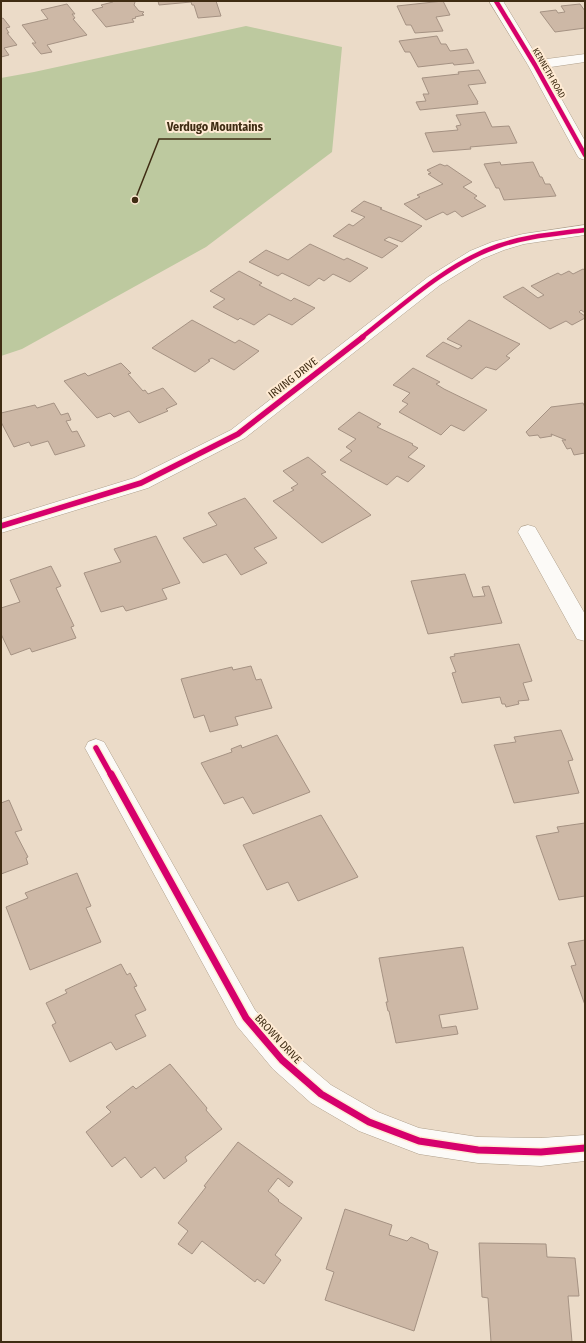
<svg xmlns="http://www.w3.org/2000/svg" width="586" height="1343" viewBox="0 0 586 1343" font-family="'Fira Sans Condensed',sans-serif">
<rect width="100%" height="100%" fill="#ebdbc8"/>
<path fill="#bdc99f" d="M 246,26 L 342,47 L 332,152 L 206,247 L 22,349 L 1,356 L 1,78 L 34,72 Z"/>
<path fill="#cdb8a6" stroke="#a59283" d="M 112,1 L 134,1 L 135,2 L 134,5 L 139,11 L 144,12 L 142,14 L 144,15 L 135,17 L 136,18 L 132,19 L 134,22 L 106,27 L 92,10 L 103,7 L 101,5 L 113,2 Z
M 158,1 L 216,1 L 221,16 L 198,18 L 194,5 L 192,5 L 191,2 L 159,5 Z
M 443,1 L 450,15 L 436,17 L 443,31 L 415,33 L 411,25 L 406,25 L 397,6 Z
M 67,4 L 75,14 L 72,14 L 75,18 L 73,19 L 87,35 L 47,45 L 52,52 L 41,54 L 32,43 L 36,43 L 22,25 L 48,19 L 41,10 Z
M 580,4 L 585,11 L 585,28 L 555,32 L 540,12 L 556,10 L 558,13 L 565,12 L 561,6 Z
M 3,18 L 10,27 L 6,28 L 9,33 L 7,33 L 17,45 L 4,48 L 9,55 L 1,57 L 1,19 Z
M 437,36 L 441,44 L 446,44 L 450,51 L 467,49 L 474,63 L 454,65 L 453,63 L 418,67 L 410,52 L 405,52 L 399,41 Z
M 479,70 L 486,83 L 468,85 L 478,102 L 477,102 L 478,104 L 420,110 L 416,102 L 426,101 L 423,94 L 429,94 L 422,78 L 459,74 L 458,72 Z
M 485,112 L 492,127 L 509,126 L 517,143 L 470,147 L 471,149 L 433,152 L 425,133 L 458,130 L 456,126 L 461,125 L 456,115 Z
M 500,162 L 501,165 L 533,162 L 540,177 L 542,177 L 545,184 L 550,184 L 556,196 L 504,200 L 499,188 L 496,188 L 484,164 Z
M 440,164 L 445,166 L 447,165 L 472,182 L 463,187 L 477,196 L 474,198 L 486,206 L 462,217 L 455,211 L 447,215 L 443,212 L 426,220 L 404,204 L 420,197 L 417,195 L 443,184 L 428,174 L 431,173 L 427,170 Z
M 364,201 L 382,208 L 380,209 L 422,226 L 402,242 L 389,237 L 384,240 L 398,246 L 382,258 L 333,236 L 349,224 L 353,226 L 365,217 L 351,211 Z
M 310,244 L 344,260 L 347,258 L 368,268 L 350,282 L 333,274 L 324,281 L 319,278 L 309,286 L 282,273 L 278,276 L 249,262 L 266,250 L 288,260 Z
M 583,269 L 585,270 L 585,313 L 581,310 L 579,312 L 585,316 L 585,318 L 572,325 L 566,321 L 550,329 L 503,297 L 523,287 L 538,298 L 544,295 L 531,286 L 558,273 L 561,275 L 569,271 L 573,274 Z
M 239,271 L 262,283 L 259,285 L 291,301 L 294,298 L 315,308 L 292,325 L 269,314 L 254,325 L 240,318 L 238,320 L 213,307 L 225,299 L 210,291 Z
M 192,320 L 235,343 L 239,340 L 259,351 L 234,370 L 212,358 L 208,360 L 210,361 L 195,372 L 152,348 Z
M 469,320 L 520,344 L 506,356 L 510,358 L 496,370 L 486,367 L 472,379 L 426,356 L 443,342 L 458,349 L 462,346 L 447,339 Z
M 121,363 L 131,373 L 128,374 L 143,391 L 145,390 L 148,394 L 163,388 L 177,404 L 166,409 L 168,411 L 139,423 L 129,411 L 114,417 L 110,413 L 97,418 L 64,381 L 85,373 L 88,376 Z
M 413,368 L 440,382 L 436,384 L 444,389 L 487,410 L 464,431 L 451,425 L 441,435 L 399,412 L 408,404 L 402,401 L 410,393 L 393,385 Z
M 54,403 L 61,415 L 68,413 L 71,420 L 66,421 L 72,432 L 77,431 L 85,446 L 55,455 L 48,441 L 31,446 L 29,442 L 14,447 L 1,422 L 1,413 L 35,405 L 37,408 Z
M 583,403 L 585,407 L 585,453 L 574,455 L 571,448 L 567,449 L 562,440 L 566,440 L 551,434 L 552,436 L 540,438 L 538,435 L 529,436 L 526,432 L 551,407 Z
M 359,412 L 381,424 L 377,427 L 413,444 L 412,445 L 418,448 L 408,457 L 425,466 L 408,482 L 397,476 L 387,485 L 340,460 L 352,451 L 346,447 L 356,439 L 338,429 Z
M 308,457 L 326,472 L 321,474 L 371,515 L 322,543 L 273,501 L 294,490 L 291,488 L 298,484 L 283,471 Z
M 245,498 L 277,538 L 254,548 L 267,563 L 241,575 L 226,554 L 203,563 L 183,538 L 217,525 L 208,513 Z
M 156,536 L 180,583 L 162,589 L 167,599 L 126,611 L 123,606 L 101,612 L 84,573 L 121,562 L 114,549 Z
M 51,566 L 61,586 L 56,588 L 74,626 L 71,627 L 76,638 L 32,652 L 30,648 L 11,655 L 1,634 L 1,608 L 20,602 L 10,580 Z
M 465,574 L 473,597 L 485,596 L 482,587 L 489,586 L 502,623 L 428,634 L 411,581 Z
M 519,644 L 532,681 L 523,683 L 529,700 L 518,701 L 519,704 L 506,707 L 505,704 L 502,704 L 500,697 L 462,703 L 452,673 L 456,672 L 450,657 L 455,656 L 454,654 Z
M 251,666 L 256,680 L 261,679 L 272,708 L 235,717 L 238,725 L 210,732 L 204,715 L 194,718 L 181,679 L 232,667 L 233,670 Z
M 561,730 L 573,760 L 568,761 L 579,793 L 514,803 L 494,745 L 516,742 L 514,737 Z
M 277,735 L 310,792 L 253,814 L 243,797 L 224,804 L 201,763 L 232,752 L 231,749 L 241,745 L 242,748 Z
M 9,800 L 22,830 L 15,832 L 28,857 L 26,858 L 28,864 L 1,874 L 1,803 Z
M 321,815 L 358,877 L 298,901 L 288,882 L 267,890 L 243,845 Z
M 585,823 L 585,896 L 559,900 L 536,836 L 559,832 L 557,827 Z
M 77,873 L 91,906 L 86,908 L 101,942 L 30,970 L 6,907 L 28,898 L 25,893 Z
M 585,940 L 585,1005 L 571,966 L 576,965 L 568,943 Z
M 463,947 L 478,1009 L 439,1015 L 442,1028 L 456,1026 L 458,1034 L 396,1043 L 389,1011 L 388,1011 L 386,1002 L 388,1002 L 379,958 Z
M 121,964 L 127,975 L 130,973 L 137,986 L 134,987 L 146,1010 L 135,1015 L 146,1036 L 116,1050 L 111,1042 L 70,1062 L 52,1025 L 56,1023 L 46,1003 L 67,993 L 65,990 Z
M 170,1064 L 207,1108 L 206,1110 L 222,1129 L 185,1157 L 187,1161 L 164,1179 L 155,1167 L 141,1178 L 125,1157 L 112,1167 L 86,1132 L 111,1112 L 106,1107 L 133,1086 L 136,1089 Z
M 238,1142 L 293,1182 L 289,1187 L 278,1178 L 268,1191 L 279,1200 L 278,1201 L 302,1218 L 275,1255 L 281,1260 L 264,1284 L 257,1279 L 255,1282 L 202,1241 L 192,1254 L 178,1244 L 188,1231 L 178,1223 L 206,1187 L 204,1186 Z
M 345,1209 L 392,1225 L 389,1235 L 407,1241 L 411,1237 L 428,1244 L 429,1249 L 438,1252 L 414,1331 L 325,1300 L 334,1272 L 326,1269 Z
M 479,1243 L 546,1244 L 547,1257 L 575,1258 L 579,1296 L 568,1296 L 572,1342 L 491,1342 L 488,1298 L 482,1297 Z"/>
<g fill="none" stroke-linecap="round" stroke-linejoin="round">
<defs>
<path id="minor" d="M 489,1 L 503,1 L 539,60 L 585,54 L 585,62 L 544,68 L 585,141 L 585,160 L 579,158 L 577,155 L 528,65 Z
M 585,225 L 585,235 L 524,244 L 504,250 L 482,259 L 440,285 L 245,438 L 148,488 L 1,533 L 1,519 L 134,478 L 231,430 L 428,277 L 470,251 L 492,242 L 523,234 Z
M 528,525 L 535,527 L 585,614 L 585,641 L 577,639 L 518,532 L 521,527 Z
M 96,739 L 104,742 L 255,1010 L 291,1051 L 331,1085 L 378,1112 L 419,1128 L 478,1137 L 541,1138 L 585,1135 L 585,1161 L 541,1166 L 478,1163 L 419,1154 L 359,1131 L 311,1103 L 273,1069 L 237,1026 L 85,748 L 88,742 Z"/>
</defs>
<use href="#minor" stroke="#afa08c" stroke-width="1"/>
<use href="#minor" fill="#fcfaf7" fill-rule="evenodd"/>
<defs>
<path id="cycleway-far2" d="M 496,1 L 535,65 L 585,155
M 361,338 C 403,305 448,263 498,246 C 526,236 556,234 585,230"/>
<path id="cycleway-far1" d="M 1,526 L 141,483 L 238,434 L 363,337
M 96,748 L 111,775"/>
<path id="cycleway" d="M 111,774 L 246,1018 L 282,1060 L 321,1094 L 369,1122 L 419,1141 L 478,1150 L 541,1152 L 585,1148"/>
</defs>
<use href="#cycleway-far2" stroke="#ffebd4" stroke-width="6"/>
<use href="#cycleway-far1" stroke="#ffebd4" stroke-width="8"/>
<use href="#cycleway" stroke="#ffebd4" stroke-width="10"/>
<use href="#cycleway-far2" stroke="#d6006c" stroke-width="4.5"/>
<use href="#cycleway-far1" stroke="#d6006c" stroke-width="5.5"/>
<use href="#cycleway" stroke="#d6006c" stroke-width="7"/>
</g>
<g text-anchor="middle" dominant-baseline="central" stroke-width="4" stroke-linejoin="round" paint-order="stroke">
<g font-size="9" fill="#3f2c13" stroke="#ffebd4">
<text transform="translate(549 73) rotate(60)">KENNETH ROAD</text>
</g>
<g font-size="11" fill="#3f2c13" stroke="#ffebd4">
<text transform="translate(293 378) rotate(-38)">IRVING DRIVE</text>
<text transform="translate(278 1039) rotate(47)">BROWN DRIVE</text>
</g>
</g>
<path fill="none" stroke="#3f2c13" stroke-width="1.5" d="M135 200L159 139H271"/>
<circle fill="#3f2c13" stroke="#ffebd4" stroke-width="1.5" cx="135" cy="200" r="4"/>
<g font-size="12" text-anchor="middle" font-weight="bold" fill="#3f2c13" stroke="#ffebd4" stroke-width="4" stroke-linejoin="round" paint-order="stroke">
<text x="215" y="131">Verdugo Mountains</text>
</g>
<rect width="586" height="1343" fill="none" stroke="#3f2c13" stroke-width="4"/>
</svg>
